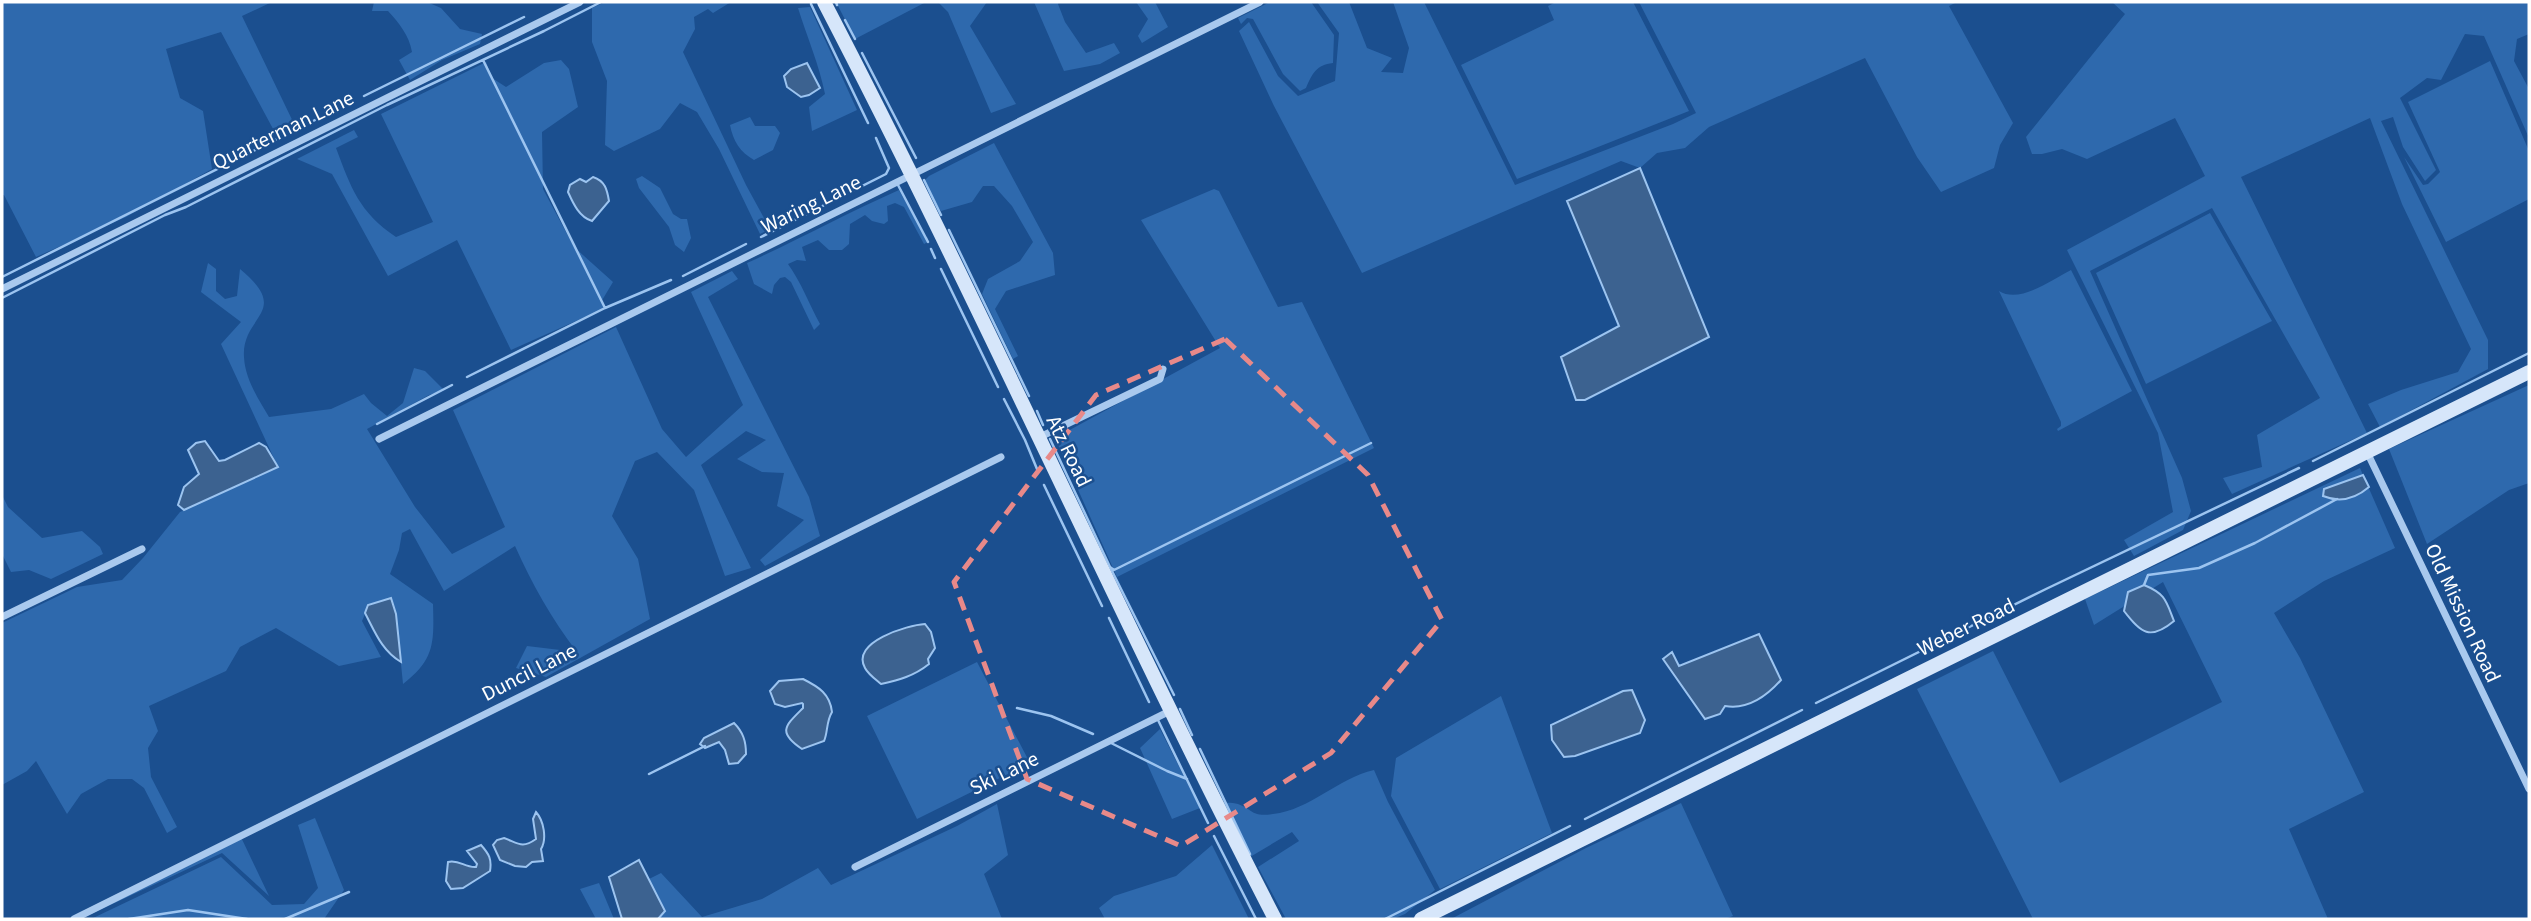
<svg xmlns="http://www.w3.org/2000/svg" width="2531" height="921" viewBox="0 0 2531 921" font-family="'Source Sans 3',sans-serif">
<rect width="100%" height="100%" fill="#1b4f8f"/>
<path fill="#2e69ad" d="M 2,2 L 272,2 L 242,16 L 297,130 L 279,140 L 221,32 L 166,49 L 180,98 L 203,111 L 212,169 L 126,217 L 36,257 L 4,195 L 2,195 Z
M 374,2 L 427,2 L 441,8 L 460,29 L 482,34 L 480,44 L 442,60 L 410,80 L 399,60 L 412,52 C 409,35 399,23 388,11 L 372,11 Z
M 605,2 L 731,2 L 713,13 L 708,9 L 694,17 L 695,29 L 683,52 L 746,185 L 770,229 L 760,234 L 719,149 L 697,112 L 680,103 L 660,129 L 614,151 L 605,145 L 607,81 L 592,42 L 592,8 Z
M 836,2 L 926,2 L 855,39 Z
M 938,2 L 987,2 L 970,26 L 1016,104 L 991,113 L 948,12 Z
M 1034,2 L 1059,2 L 1058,4 L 1065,22 L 1086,53 L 1114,43 L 1120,53 L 1100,64 L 1064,71 Z
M 1136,2 L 1155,2 L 1168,27 L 1142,43 L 1138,36 L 1148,19 Z
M 1270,2 L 1311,2 L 1334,35 L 1333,63 C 1316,65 1312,74 1306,88 L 1300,91 L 1283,74 L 1253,19 L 1247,18 L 1241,24 L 1238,18 Z
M 1317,2 L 1349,2 L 1367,48 L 1392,58 L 1381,72 L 1403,73 L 1409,48 L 1393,2 L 1424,2 L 1515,185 L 1673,124 L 1696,113 L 1639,2 L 1957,2 L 1949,6 L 2013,123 L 2000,145 L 1994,168 L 1941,192 L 1917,157 L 1865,58 L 1709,127 L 1685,148 L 1657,153 L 1640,168 L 1621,161 L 1362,273 L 1274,106 L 1239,31 L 1249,22 L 1278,76 L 1298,96 L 1335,81 L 1339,33 Z
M 1556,2 L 1633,2 L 1689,111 L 1517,179 L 1461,65 L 1554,20 L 1548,6 Z
M 2112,2 L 2529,2 L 2529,34 L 2517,39 L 2514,61 L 2529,89 L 2529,138 L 2484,36 L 2465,34 L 2441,80 L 2427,78 L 2400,98 L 2436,170 L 2425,181 L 2403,147 L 2393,117 L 2381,121 L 2488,340 L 2488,369 L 2380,427 L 2368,404 L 2401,390 L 2458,372 L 2471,349 L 2402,204 L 2370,118 L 2241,177 L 2367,433 L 2232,494 L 2223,478 L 2262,467 L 2257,435 L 2320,398 L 2212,208 L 2090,271 L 2182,478 L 2191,511 L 2183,530 L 2134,556 L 2124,540 L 2173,512 L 2158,433 L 2067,250 L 2205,176 L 2175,118 L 2087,159 L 2062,149 L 2042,154 L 2032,154 L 2026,137 L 2125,14 Z
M 810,7 L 857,110 L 812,131 L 809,107 L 825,94 C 819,64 807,37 798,8 Z
M 561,60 L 569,69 L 578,107 L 542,132 L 543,189 L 574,247 L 613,282 L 601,302 L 605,308 L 511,350 L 457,240 L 388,276 L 332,174 L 297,159 L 354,130 L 358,137 L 336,148 C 351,188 359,212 396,237 L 433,222 L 381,114 L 486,62 L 492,78 L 506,87 L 544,63 Z
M 2490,61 L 2529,151 L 2529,199 L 2446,242 L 2404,157 L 2423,185 L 2428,184 L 2440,172 L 2408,102 Z
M 750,117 L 755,126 L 775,126 L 780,133 L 773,150 L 754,160 C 740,152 733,141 730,125 Z
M 994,143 L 1053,253 L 1055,275 L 1006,291 L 995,309 L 1018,356 L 1013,359 L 982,294 L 988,279 L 1020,261 L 1033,242 L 1012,206 L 994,186 L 983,186 L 972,202 L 941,211 L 930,196 L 924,181 L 929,176 Z
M 642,176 L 660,188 L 673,214 L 681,219 L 687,219 L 691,238 L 684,252 L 675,245 L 669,227 L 639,188 L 636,179 Z
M 1214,189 L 1219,191 L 1278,307 L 1302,302 L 1374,448 L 1117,577 L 1055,438 L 1220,348 L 1141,220 Z
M 899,190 L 928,242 L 924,244 L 904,207 L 895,203 L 887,206 L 888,221 L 884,224 L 872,221 L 865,215 L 850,224 L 849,244 L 842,250 L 829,250 L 818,240 L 802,247 L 806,261 L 797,260 L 788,264 C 801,282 809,304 820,324 L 814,330 L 791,282 L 785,277 L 780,278 L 774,285 L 772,294 L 754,284 L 747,263 C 798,240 847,213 899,190 Z
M 2210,213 L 2272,321 L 2146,384 L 2096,273 Z
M 208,263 L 216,269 L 216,291 L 225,299 L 237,296 L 240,269 C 293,313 241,315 244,357 C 245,379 258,398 269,417 L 331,409 L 364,394 L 371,403 L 387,416 L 403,403 L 414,368 L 425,371 L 444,390 L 429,395 L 367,429 L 415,507 L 452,554 L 505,527 L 453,410 L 616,327 L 662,429 L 686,457 L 743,405 L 691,292 L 732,271 L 738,279 L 708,297 L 809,497 L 820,536 L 765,566 L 760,560 L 804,520 L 777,506 L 784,473 L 762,472 L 737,459 L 766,440 L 746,431 L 701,465 L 751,568 L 725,576 L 694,490 L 657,452 L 635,461 L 612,516 L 638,559 L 650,619 L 546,677 L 516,668 L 527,646 L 577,652 C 551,618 532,584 515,546 L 444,591 L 410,529 L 402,533 L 399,550 L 390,574 L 433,604 C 434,643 435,659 403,684 L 396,614 L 369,605 L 362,621 L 381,657 L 339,666 L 276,628 L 240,647 L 226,671 L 149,706 L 158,731 L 148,748 L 151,777 L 177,827 L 167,833 L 144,788 L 132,779 L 108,779 L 81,794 L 67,814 L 36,761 L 27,771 L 2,785 L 2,623 L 77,587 L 122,580 L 143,558 L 180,512 L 278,467 L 221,344 L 241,322 L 201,292 Z
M 2071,270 L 2132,391 L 2058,431 L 2057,429 L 2061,426 L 2061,422 L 1999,291 C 2020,304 2051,280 2071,270 Z
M 2529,385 L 2529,483 L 2509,490 L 2427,544 L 2389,449 Z
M 2360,468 L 2395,548 L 2324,581 L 2274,613 L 2300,658 L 2364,792 L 2289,829 L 2328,919 L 2033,919 L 1917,689 L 1993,651 L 2060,783 L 2222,702 L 2163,582 L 2094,625 L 2085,599 Z
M 2,495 L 8,507 L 42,538 L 82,531 L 100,547 L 103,554 L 51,579 L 29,570 L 11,572 L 2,554 Z
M 977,662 L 1030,763 L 917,819 L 867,716 Z
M 1501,696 L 1552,833 L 1440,889 L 1391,796 L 1396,758 Z
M 1160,729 L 1200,808 L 1172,819 L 1140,748 Z
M 1374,770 L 1388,802 L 1435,890 L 1405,914 L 1393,919 L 1286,919 L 1258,867 L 1299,841 L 1292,832 L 1245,860 L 1216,803 C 1222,803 1232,802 1238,804 C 1254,810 1251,817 1273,814 C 1310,810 1338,778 1374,770 Z
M 1681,803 L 1733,916 L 1725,919 L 1451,919 L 1586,848 Z
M 997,804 L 1008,855 L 984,874 L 1002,919 L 658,919 L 665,911 L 647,880 L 661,873 L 702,917 L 762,899 L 818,868 L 831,885 L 957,826 Z
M 315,818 L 344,890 L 324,919 L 91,919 L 221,857 L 272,905 L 304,904 L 318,888 L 298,825 Z
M 239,833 L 269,896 L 222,853 L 91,914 Z
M 1212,845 L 1249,919 L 1105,919 L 1099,908 L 1114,896 L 1176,876 Z
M 599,883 L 614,919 L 596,919 L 580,889 Z"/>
<path fill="#3c6290" stroke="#9cc4f0" stroke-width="2" d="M 807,63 L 820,88 L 809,95 L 801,97 L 787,87 L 784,76 L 791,69 Z
M 1640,168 L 1709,337 L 1585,400 L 1576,400 L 1561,357 L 1619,326 L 1567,201 Z
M 593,177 C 605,181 607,189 609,201 L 592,221 C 579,217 573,203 568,192 L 570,185 L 580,179 L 586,182 Z
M 205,441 L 219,461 L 225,460 L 259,443 L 266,447 L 278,467 L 184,510 L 178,505 L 184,487 L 199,474 L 188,450 L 196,443 Z
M 2363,475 L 2369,487 C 2355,499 2340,503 2323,496 L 2324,489 Z
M 2144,585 C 2166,594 2166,601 2174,621 C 2150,641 2141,633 2124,611 L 2128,592 Z
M 391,598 L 396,614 L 401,662 C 382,651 375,632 365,613 L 368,605 Z
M 925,624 L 931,632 L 935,648 L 928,659 L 929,664 C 914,676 899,680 881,684 C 875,679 868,674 865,668 C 850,642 908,625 925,624 Z
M 1759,634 L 1781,680 C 1766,697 1748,710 1725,706 L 1720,714 L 1705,719 L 1663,659 L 1672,652 L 1679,666 Z
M 803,679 C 819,687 830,694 832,712 C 826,722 828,732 824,741 L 802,749 C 777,732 785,726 803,708 L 803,704 L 802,703 L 785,707 L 775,704 L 770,691 L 779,681 Z
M 1632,690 L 1645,720 L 1640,733 L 1575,756 L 1564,757 L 1552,740 L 1551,725 L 1623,691 Z
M 734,723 C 743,732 746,741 746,754 L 738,763 L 729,764 L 725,750 L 719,742 L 705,748 L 700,744 L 704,738 Z
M 536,812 C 544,821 547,839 541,849 L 543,861 L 532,862 L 526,867 L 515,866 L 500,860 L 493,845 L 497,840 L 504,838 C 518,843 522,849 536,839 L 533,819 Z
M 481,845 C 489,854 492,859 490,871 L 463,888 L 451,889 L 446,881 L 448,862 C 459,859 465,868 476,867 L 477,864 L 467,851 Z
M 639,860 L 665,911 L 658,919 L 622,919 L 609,877 Z"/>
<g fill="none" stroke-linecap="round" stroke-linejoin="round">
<path stroke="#9cc4f0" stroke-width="2.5" d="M 836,2 L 837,5
M 811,4 L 868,123
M 845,20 L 855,39
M 862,53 L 916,158
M 483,60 L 605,308
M 364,96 L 524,17
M 924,180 L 941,215
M 898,185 L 928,242 L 926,238
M 949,230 L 1029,396
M 761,237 L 886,174 L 889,168 L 876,138
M 931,249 L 935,258
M 941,269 L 998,387
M 683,276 L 746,244
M 2,277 L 349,103
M 2,298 L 165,215 L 186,207 L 387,105 L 544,31 L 601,2
M 467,377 L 605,308 L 671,280
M 1004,399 L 1025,440 L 1037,469
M 1037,411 L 1043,425
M 377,424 L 452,385
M 1050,439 L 1110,567 L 1174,695
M 2313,461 L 2529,353
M 1044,485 L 1102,606
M 1110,567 L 1114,570 L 1371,443
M 2144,585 L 2148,575 L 2199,568 L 2255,543 L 2337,499
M 1109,618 L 1149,702
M 1816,703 L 2046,589 L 2299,468
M 1017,708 L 1051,716 L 1093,734
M 1180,709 L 1192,735
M 1158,720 L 1208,823
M 1111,743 L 1167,771 L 1187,779
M 1200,749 L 1250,854
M 649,774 L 705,746
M 1585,819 L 1802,710
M 1214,836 L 1256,919
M 129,919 L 188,910 L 247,919
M 285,919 L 349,892
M 1385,919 L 1570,826"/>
<path stroke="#a9c9ee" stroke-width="7" d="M 2,289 L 580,2
M 1040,437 L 1160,379 L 1163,369
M 379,439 L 1260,2
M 2367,452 L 2529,789
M 2,617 L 142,549
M 855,867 L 1170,711
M 74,919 L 1001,457"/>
<path stroke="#d6e6fa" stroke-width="14" d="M 824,2 C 981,304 1119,616 1275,919
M 1421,919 L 2529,372"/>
</g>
<path fill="none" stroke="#e88989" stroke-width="5" stroke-dasharray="14 9" stroke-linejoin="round" d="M 1225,339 L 1368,475 L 1442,620 L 1331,753 L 1181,846 L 1027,779 L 954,582 L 1096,395 Z"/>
<g text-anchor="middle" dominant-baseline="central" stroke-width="5" stroke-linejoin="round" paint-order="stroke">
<g font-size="21" fill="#fff" stroke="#1b4f8f">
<text transform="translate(283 130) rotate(-26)">Quarterman Lane</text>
<text transform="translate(811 204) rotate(-26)">Waring Lane</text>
<text transform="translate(1069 451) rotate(64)">Atz Road</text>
<text transform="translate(2463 613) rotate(65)">Old Mission Road</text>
<text transform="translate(1966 627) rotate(-26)">Weber Road</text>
<text transform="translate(529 672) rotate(-27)">Duncil Lane</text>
<text transform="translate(1004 773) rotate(-26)">Ski Lane</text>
</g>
</g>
<rect width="2531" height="921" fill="none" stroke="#ffffff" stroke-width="7"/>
</svg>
